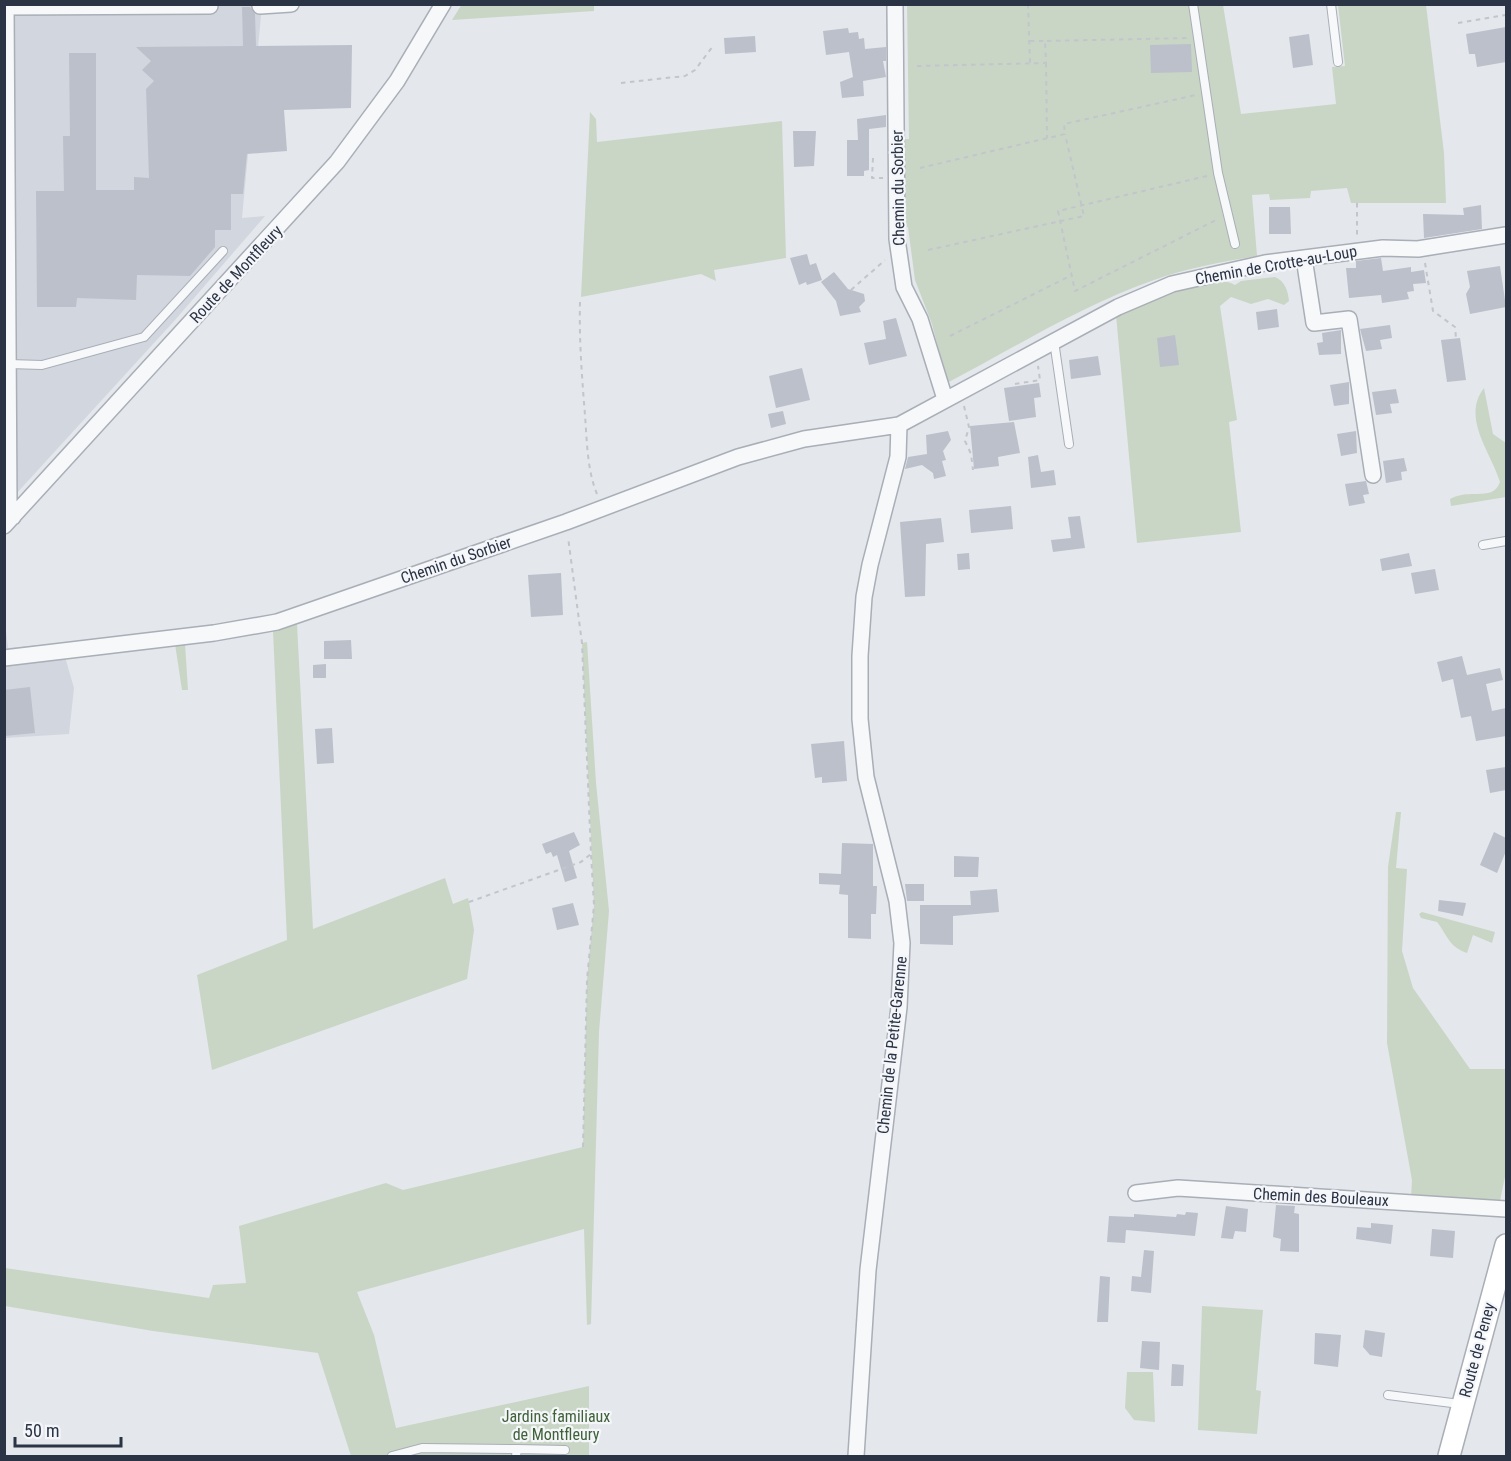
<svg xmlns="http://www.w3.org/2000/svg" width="1511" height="1461" viewBox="0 0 1511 1461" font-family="'Roboto Condensed',sans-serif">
<rect width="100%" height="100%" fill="#e4e7ec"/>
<path fill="#d2d6de" d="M 5,5 L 262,5 L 242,218 L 265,216 L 175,320 L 5,506 Z
M 4,613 L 8,648 L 61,643 L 74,688 L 69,734 L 5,738 Z"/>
<path fill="#c9d6c5" d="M 462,4 L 594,5 L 594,11 L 452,20 Z
M 907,5 L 1223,5 L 1241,114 L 1336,104 L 1332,67 L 1345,66 L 1338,5 L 1426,5 L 1444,153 L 1446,203 L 1351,203 L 1347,188 L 1311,191 L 1310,198 L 1270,200 L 1269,194 L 1252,195 L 1257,256 C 1222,262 1187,268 1154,280 C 1082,305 1014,348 947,383 L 932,324 L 915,280 L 908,227 L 902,226 L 904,139 L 909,139 Z
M 590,112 L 596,119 L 597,142 L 782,121 L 786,258 L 714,270 L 716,281 L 701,274 L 581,297 Z
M 1275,277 C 1285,281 1288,291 1289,301 L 1284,305 L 1268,299 L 1251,304 L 1231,297 L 1220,306 L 1237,420 L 1229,422 L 1241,532 L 1137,543 L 1116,315 C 1141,304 1211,269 1235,285 L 1241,281 Z
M 1484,388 L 1493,434 L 1506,443 L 1506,497 L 1451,506 L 1450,499 C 1471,487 1492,503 1500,482 C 1491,452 1461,418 1484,388 Z
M 297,624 L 313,929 L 445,878 L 453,904 L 468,898 L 469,902 L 474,930 L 467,979 L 212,1070 L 197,975 L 287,940 L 273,631 Z
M 587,642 L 596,783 L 609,911 L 599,1032 L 591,1324 L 587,1325 L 584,1229 L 357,1292 L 374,1335 L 396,1428 L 589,1386 L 589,1456 L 351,1456 L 318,1353 L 153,1331 L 5,1306 L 5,1268 L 209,1298 L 213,1285 L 246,1283 L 239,1226 L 386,1183 L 403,1190 L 583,1147 L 587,980 L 594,905 L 582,643 Z
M 175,644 L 185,644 L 188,690 L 182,690 Z
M 1396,812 L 1401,812 L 1396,868 L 1407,869 L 1402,951 L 1413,988 L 1470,1069 L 1506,1069 L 1506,1172 L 1500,1201 L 1411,1198 L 1412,1180 L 1387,1043 L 1388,867 Z
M 1422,912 L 1495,932 L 1492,943 L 1473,935 L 1467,953 C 1449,947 1448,936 1437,922 L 1421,918 L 1419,914 Z
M 1202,1306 L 1263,1310 L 1256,1390 L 1261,1391 L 1257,1434 L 1198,1430 Z
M 1127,1372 L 1153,1372 L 1155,1422 L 1134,1420 L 1125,1408 Z"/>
<path fill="#bbc0ca" d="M 242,7 L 250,7 L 255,14 L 256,46 L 352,45 L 351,108 L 284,110 L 287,151 L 247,154 L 243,194 L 231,194 L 231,230 L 215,230 L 215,247 L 190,276 L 137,275 L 136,300 L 77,298 L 76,307 L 37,307 L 36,191 L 64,191 L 63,136 L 70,136 L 69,53 L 96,53 L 96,190 L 134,190 L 134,177 L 149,178 L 146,89 L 154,81 L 142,70 L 151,61 L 136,47 L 243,46 Z
M 1506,27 L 1506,62 L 1477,67 L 1475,54 L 1469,54 L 1466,34 Z
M 848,28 L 849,33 L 858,32 L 859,39 L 864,38 L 865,49 L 886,47 L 886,61 L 883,61 L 886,77 L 863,81 L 864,96 L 842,98 L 840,82 L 853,77 L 849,52 L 826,55 L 823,31 Z
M 1309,34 L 1313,65 L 1293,68 L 1289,37 Z
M 755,36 L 756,52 L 725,54 L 724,38 Z
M 1191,44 L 1192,72 L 1151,73 L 1150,45 Z
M 886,115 L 886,127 L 869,129 L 869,170 L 864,171 L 864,176 L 847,176 L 847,140 L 858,140 L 857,119 Z
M 793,131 L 816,131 L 814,166 L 794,167 Z
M 1481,205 L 1482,229 L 1424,238 L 1423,214 L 1464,215 L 1463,208 Z
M 1269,207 L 1290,207 L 1291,234 L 1269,234 Z
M 807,254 L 810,265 L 816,263 L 822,280 L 807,285 L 806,282 L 799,285 L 790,258 Z
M 1381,258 L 1383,271 L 1411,267 L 1411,272 L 1424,270 L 1426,283 L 1413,284 L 1414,291 L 1407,292 L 1409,299 L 1382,303 L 1381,295 L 1349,298 L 1346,268 L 1356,268 L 1356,261 Z
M 1500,266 L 1506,307 L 1470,314 L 1466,294 L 1470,287 L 1467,271 Z
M 834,272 L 848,289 L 864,294 L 865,301 L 859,307 L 861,312 L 840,316 L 836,301 L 821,282 Z
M 1277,309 L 1279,327 L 1258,330 L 1256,312 Z
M 896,318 L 907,356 L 869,365 L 864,343 L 886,339 L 883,321 Z
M 1390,325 L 1392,338 L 1380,340 L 1382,349 L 1366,351 L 1360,329 Z
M 1341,330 L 1341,354 L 1319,355 L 1317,343 L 1323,342 L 1322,333 Z
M 1175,335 L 1179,365 L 1160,367 L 1157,338 Z
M 1460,338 L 1466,380 L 1447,382 L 1441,340 Z
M 1098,356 L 1101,375 L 1071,379 L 1069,360 Z
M 802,368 L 810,400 L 776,408 L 769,376 Z
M 1349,382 L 1349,404 L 1334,406 L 1330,385 Z
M 1039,383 L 1041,397 L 1034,398 L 1036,417 L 1009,421 L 1004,388 Z
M 1396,389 L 1399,403 L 1390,404 L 1392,413 L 1376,415 L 1372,392 Z
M 783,411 L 786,424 L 771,428 L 768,414 Z
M 1014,422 L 1020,453 L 998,457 L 999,466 L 974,469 L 970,426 Z
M 948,431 L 951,440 L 943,451 L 946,460 L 942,461 L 946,476 L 934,479 L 933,473 L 922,465 L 905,469 L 908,457 L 927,454 L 926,435 Z
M 1356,431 L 1357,453 L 1341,456 L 1337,434 Z
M 1038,455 L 1041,472 L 1054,470 L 1056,485 L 1031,488 L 1028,457 Z
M 1404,458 L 1407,471 L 1401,472 L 1402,480 L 1386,483 L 1383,461 Z
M 1366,481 L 1369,494 L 1363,495 L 1365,503 L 1349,506 L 1345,484 Z
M 1011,506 L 1013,529 L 971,533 L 969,510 Z
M 1080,516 L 1085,548 L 1053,552 L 1051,540 L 1071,538 L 1068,517 Z
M 941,518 L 944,542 L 926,544 L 925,596 L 905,597 L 900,522 Z
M 969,553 L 970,569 L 958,570 L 957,554 Z
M 1409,553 L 1412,566 L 1382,571 L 1380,559 Z
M 1435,569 L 1439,590 L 1415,594 L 1411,573 Z
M 561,573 L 563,615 L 531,617 L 528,575 Z
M 351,640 L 352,659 L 324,659 L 324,641 Z
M 1462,656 L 1467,675 L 1500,668 L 1503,680 L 1486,684 L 1492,711 L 1506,708 L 1506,736 L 1476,741 L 1471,716 L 1461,718 L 1453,679 L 1442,682 L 1437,662 Z
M 326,664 L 326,678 L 313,678 L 313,665 Z
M 30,687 L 35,733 L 4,736 L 4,690 Z
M 332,728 L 334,763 L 317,764 L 315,729 Z
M 844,741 L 847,781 L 822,783 L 822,777 L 815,778 L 811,744 Z
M 1506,767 L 1506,790 L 1490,793 L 1486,770 Z
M 574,832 L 580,845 L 569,851 L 577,878 L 565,882 L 557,855 L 553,857 L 551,852 L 546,854 L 542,844 Z
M 1494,832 L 1506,838 L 1506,851 L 1497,873 L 1480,865 Z
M 842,843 L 873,844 L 873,886 L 877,886 L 876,914 L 871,914 L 871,939 L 848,938 L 848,895 L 839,894 L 840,885 L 819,884 L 819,873 L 841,874 Z
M 954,856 L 979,857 L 978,877 L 954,877 Z
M 905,884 L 924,884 L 924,901 L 907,901 Z
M 997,889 L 999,912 L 953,916 L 953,945 L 920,944 L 920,905 L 971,905 L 970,891 Z
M 1439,900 L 1466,903 L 1463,916 L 1438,911 Z
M 573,903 L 579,925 L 557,930 L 552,908 Z
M 1276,1205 L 1295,1206 L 1294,1213 L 1299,1214 L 1299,1252 L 1280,1251 L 1281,1239 L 1273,1237 Z
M 1226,1206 L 1248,1209 L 1246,1232 L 1235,1231 L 1233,1239 L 1221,1238 Z
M 1186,1212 L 1198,1213 L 1195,1236 L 1126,1230 L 1125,1243 L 1107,1242 L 1109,1216 L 1134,1217 L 1134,1214 L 1176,1217 L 1177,1214 L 1185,1215 Z
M 1371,1223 L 1393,1225 L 1391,1244 L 1356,1239 L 1357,1227 L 1371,1228 Z
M 1432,1229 L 1455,1231 L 1453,1258 L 1430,1256 Z
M 1144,1250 L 1154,1251 L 1151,1293 L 1131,1291 L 1132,1276 L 1141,1277 Z
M 1100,1276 L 1110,1277 L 1108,1322 L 1097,1322 Z
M 1365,1330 L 1385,1333 L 1382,1357 L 1370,1355 L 1363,1347 Z
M 1315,1333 L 1341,1335 L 1338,1367 L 1314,1364 Z
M 1142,1341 L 1160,1342 L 1159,1370 L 1140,1368 Z
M 1172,1364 L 1184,1365 L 1183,1386 L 1171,1386 Z"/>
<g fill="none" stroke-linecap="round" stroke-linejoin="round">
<defs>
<path id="lane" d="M 1193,4 L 1218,173 L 1235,244
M 1331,4 L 1338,62
M 1054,341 L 1069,444
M 9,364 L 42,365 L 144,337 L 223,251
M 1483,545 L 1506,541
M 1388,1395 L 1460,1404
M 517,1449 L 565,1450
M 392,1456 L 422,1448 L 517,1449 L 516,1456"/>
<path id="street" d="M 6,4 L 9,505 L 13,517
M 895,5 L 897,239 L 904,287 L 920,319 L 945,399
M 260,6 L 291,4
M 4,7 L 210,6
M 1304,258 L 1314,323 L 1349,319 L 1373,475
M 4,526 L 337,162 L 397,81 L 443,4
M 4,658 L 214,633 L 277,622 L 566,522 L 738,457 L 804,439 L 899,425 L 1118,307 L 1172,284 L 1265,263 L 1383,248 L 1418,249 L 1506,235
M 1136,1193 L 1178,1188 L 1506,1209
M 856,1456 L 868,1270 L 899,1007 L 902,943 L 897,901 L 866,777 L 860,719 L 860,656 L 864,597 L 870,565 L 898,457 L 899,425"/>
<path id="secondary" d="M 1449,1456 L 1506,1245"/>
</defs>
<use href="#lane" stroke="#a9aeb7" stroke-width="10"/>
<use href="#street" stroke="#a9aeb7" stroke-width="18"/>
<use href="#secondary" stroke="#a9aeb7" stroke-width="24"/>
<path stroke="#c2c5cb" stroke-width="2" stroke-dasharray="4.5 4.5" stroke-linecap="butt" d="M 1028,4 L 1030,63
M 1458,23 L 1506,15
M 1030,41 L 1045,41
M 1046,63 L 1047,138
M 917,66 L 1046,63 L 1045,41 L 1188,38
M 621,83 L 685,76 L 695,70 L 713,46
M 873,158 L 872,178 L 883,178
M 920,168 L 1065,134 L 1064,124 L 1196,95
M 1207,176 L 1058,211 L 1075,291 L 1218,219
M 1357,203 L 1357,236
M 928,250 L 1084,216 L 1065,134
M 1425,263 L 1433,311 L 1455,327 L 1456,338
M 851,290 L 885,260
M 580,302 C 579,340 582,378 585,415 C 587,441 587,470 597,494
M 950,336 L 1072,275
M 1015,384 L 1040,380 L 1038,366
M 964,406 L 969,427 L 965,441 L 971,454 L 973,470
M 469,902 L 581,862 L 591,854 L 582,643 L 568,537
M 583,1147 L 587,980 L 594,905 L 591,854"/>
<use href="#lane" stroke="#f7f8fa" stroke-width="8"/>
<use href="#street" stroke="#f7f8fa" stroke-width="15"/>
<use href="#secondary" stroke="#fff" stroke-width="21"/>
</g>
<g text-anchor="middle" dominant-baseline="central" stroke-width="4.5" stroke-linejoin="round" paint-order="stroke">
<g font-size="16" fill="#2b3445" stroke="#f4f6f9">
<text transform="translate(898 188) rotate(-91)">Chemin du Sorbier</text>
<text transform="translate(1276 265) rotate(-10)">Chemin de Crotte-au-Loup</text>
<text transform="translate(236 274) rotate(-47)">Route de Montfleury</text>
<text transform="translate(456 560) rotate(-19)">Chemin du Sorbier</text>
<text transform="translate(892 1045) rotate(-84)">Chemin de la Petite-Garenne</text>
<text transform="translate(1321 1197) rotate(3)">Chemin des Bouleaux</text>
<text transform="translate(1477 1350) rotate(-75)">Route de Peney</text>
</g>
<g font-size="16" fill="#3f6138" stroke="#f4f6f9">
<text x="556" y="1416">Jardins familiaux<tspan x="556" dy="18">de Montfleury</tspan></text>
</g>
</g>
<rect width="1511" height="1461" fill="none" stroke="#2b3445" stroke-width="12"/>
<path d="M15 1437v9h106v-9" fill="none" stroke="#2b3445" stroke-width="3"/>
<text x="24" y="1437" font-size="18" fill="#2b3445" stroke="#f4f6f9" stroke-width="4.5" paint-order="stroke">50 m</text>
</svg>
